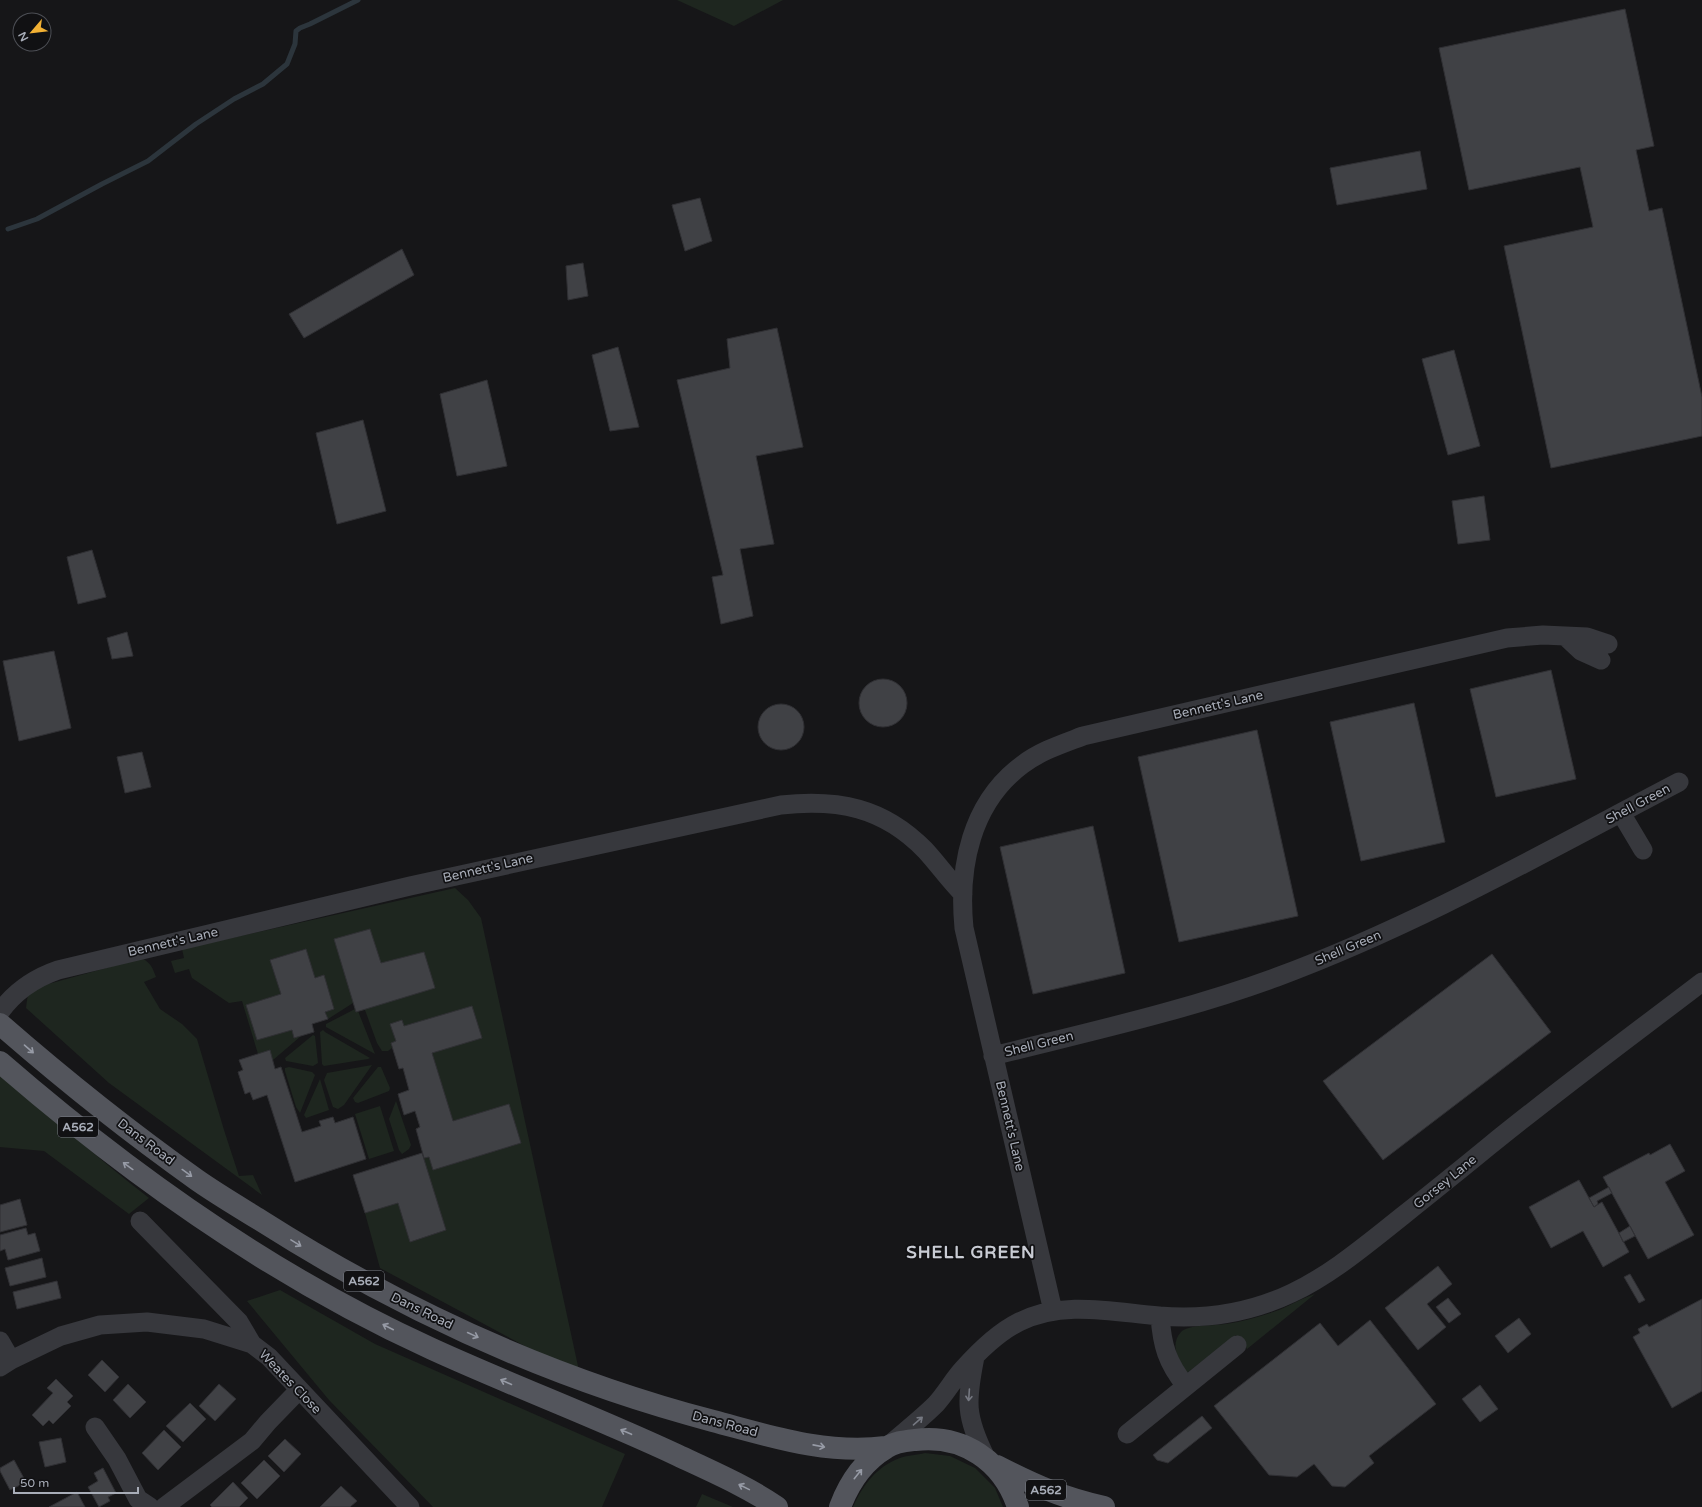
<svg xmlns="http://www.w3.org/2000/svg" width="1702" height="1507" viewBox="0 0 1702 1507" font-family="'Varela Round',sans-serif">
<rect width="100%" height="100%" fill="#161618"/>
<path fill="#1e261f" d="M 677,0 L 783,0 L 734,26 Z
M 455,888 L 468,900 L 481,918 L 581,1380 L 558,1364 L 380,1268 L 365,1213 L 398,1203 L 410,1242 L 446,1230 L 423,1158 L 429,1157 L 433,1170 L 521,1143 L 509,1105 L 453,1121 L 432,1053 L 404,1026 L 402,1020 L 391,1024 L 396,1041 L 391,1043 L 392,1048 L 388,1051 L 382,1051 L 377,1043 L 365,1010 L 358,1011 L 375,1054 L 326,1027 L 326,1024 L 355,1009 L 353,1003 L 328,1019 L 325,1012 L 334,1009 L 324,976 L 315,978 L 305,949 L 270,960 L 281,994 L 246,1005 L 257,1040 L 292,1030 L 294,1038 L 301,1036 L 273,1060 L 258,1054 L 242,1001 L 229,1003 L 192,978 L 189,969 L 175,973 L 171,961 L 184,958 L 182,949 Z
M 143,959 C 151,963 153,969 156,977 L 144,982 L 160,1009 L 182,1024 L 197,1039 L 224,1130 L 239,1176 L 253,1175 L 262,1195 L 109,1083 L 26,1008 L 28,993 L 34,988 L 135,960 Z
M 323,1030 L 325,1032 L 370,1058 L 368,1059 L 324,1066 L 322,1064 L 320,1032 Z
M 313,1035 L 315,1036 L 318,1063 L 313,1066 L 286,1061 L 285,1058 Z
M 372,1065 L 344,1105 L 338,1109 L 333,1107 L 324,1080 L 327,1073 Z
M 289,1067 L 312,1072 L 315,1075 L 300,1113 L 296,1107 L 285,1071 L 285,1068 Z
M 378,1067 L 381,1067 L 390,1088 L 389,1091 L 358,1103 L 355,1102 L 353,1098 Z
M 0,1068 C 48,1114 97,1158 149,1198 L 129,1214 L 44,1151 L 0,1147 Z
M 320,1079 L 329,1110 L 306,1118 L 304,1115 Z
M 396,1101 L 411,1145 L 409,1149 L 402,1154 L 399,1150 L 389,1119 Z
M 380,1106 L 394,1151 L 369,1159 L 355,1114 Z
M 280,1290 L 375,1344 L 625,1454 L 602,1507 L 433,1507 L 329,1400 L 247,1301 Z
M 1315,1294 L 1247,1349 L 1236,1335 L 1187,1373 C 1179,1361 1169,1345 1181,1332 C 1189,1324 1214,1326 1226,1324 C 1244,1321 1262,1316 1279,1310 C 1291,1305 1302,1298 1315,1294 Z
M 925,1453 L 950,1456 L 975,1468 L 995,1488 L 1003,1507 L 853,1507 C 863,1485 876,1467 900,1458 C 908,1455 917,1455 925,1453 Z
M 702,1494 L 733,1507 L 696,1507 Z"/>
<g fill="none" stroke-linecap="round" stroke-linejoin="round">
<path stroke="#2c353c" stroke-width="5" d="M 8,229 L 37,219 L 102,184 L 148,161 L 196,124 L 234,99 L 263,84 L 287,64 L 295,44 L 296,31 L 300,28 L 310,24 L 358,0"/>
</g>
<path fill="#404145" stroke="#303034" d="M 1625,9 L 1654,146 L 1636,150 L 1649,211 L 1662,208 L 1702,397 L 1702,436 L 1551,468 L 1504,246 L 1593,227 L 1580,167 L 1469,190 L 1439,48 Z
M 1420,151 L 1427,189 L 1337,205 L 1330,168 Z
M 700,198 L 712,241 L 685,251 L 672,205 Z
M 402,249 L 414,275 L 304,338 L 289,314 Z
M 583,263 L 588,296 L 568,300 L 566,266 Z
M 777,328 L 803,447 L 756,456 L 774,544 L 740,549 L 753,616 L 721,624 L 712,577 L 723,575 L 677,380 L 730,368 L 727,339 Z
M 618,347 L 639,427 L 610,431 L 592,355 Z
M 1454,350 L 1480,446 L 1448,455 L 1422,359 Z
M 487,380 L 507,466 L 457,476 L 440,394 Z
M 363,420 L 386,511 L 337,524 L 316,433 Z
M 1484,496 L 1490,540 L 1458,544 L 1452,501 Z
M 92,550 L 106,597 L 78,604 L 67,557 Z
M 127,632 L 133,656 L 112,659 L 107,638 Z
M 54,651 L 71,728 L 19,741 L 3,661 Z
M 1551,670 L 1576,779 L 1496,797 L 1470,689 Z
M859 703a24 24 0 1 1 48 0a24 24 0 1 1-48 0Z
M 1414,703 L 1445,842 L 1361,861 L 1330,722 Z
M758 727a23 23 0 1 1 46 0a23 23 0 1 1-46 0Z
M 1257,730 L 1298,916 L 1179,942 L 1138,757 Z
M 142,752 L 151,787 L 125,793 L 117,757 Z
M 1093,826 L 1125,973 L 1033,994 L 1000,847 Z
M 370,929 L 381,963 L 424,952 L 435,988 L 356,1012 L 334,939 Z
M 306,949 L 315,978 L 324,975 L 334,1009 L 325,1012 L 328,1019 L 312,1024 L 314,1032 L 294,1038 L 292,1030 L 257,1040 L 246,1005 L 281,994 L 270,960 Z
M 1492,954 L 1551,1032 L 1383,1160 L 1323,1081 Z
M 472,1006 L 482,1038 L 432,1053 L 453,1121 L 509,1104 L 521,1143 L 433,1170 L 429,1157 L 424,1158 L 416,1129 L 420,1127 L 415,1111 L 404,1115 L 398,1094 L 409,1090 L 403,1068 L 399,1069 L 391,1043 L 396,1041 L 390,1024 L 402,1020 L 404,1026 Z
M 270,1050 L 275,1069 L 281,1067 L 302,1132 L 321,1126 L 319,1121 L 333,1117 L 335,1123 L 353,1117 L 366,1159 L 295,1182 L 267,1095 L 253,1100 L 250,1092 L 245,1094 L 238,1072 L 243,1070 L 239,1060 Z
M 1670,1144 L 1685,1171 L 1665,1182 L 1694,1235 L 1648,1259 L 1603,1177 L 1649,1153 L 1650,1155 Z
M 422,1153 L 446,1230 L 410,1242 L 398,1203 L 365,1213 L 353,1175 Z
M 1579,1180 L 1594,1207 L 1602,1202 L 1629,1252 L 1603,1267 L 1583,1231 L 1551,1248 L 1529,1207 Z
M 1609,1187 L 1612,1193 L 1597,1201 L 1598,1204 L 1594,1207 L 1589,1198 Z
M 20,1199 L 27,1225 L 0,1232 L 0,1205 Z
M 1630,1226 L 1635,1236 L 1623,1242 L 1619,1233 Z
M 26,1228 L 28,1235 L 35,1233 L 40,1251 L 8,1260 L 5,1249 L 0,1251 L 0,1235 Z
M 42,1258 L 46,1277 L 10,1286 L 5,1268 Z
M 1438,1266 L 1452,1284 L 1427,1304 L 1446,1327 L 1418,1350 L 1385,1308 Z
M 1630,1274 L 1645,1300 L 1639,1303 L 1624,1277 Z
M 57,1281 L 61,1298 L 17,1309 L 13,1292 Z
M 1448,1298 L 1461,1314 L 1449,1323 L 1436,1307 Z
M 1702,1299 L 1702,1391 L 1672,1408 L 1633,1337 L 1640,1333 L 1638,1329 L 1647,1324 L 1649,1327 Z
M 1519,1318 L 1531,1334 L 1508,1353 L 1495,1336 Z
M 1370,1320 L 1436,1404 L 1369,1456 L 1374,1463 L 1345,1487 L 1332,1486 L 1314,1464 L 1297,1477 L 1269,1475 L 1214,1406 L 1320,1323 L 1338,1346 Z
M 102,1360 L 119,1377 L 105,1392 L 88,1375 Z
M 56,1379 L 73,1396 L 67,1402 L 71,1406 L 53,1424 L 49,1420 L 43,1426 L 32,1415 L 53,1393 L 47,1388 Z
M 128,1384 L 146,1402 L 130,1418 L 113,1400 Z
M 219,1384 L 236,1399 L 215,1421 L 199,1406 Z
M 1480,1385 L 1498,1409 L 1480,1422 L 1462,1399 Z
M 190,1403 L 206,1419 L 183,1442 L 166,1426 Z
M 1202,1416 L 1212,1428 L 1168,1463 L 1157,1460 L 1153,1455 Z
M 164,1430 L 181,1447 L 158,1470 L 142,1453 Z
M 61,1438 L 66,1462 L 45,1467 L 39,1442 Z
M 285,1439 L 301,1454 L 284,1472 L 268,1456 Z
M 14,1460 L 26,1482 L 10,1490 L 0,1471 L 0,1468 Z
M 264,1460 L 280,1476 L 257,1499 L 241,1483 Z
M 103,1468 L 116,1493 L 108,1497 L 110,1501 L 99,1507 L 88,1487 L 98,1481 L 94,1473 Z
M 233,1482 L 248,1498 L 239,1507 L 212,1507 L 210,1505 Z
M 341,1486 L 357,1501 L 350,1507 L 320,1507 Z
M 77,1492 L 85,1507 L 49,1507 Z"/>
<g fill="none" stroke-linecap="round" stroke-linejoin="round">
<path stroke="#37383d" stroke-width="19" d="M 1565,636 L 1581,651 L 1601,660
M 1621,813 L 1643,850
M 0,1012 C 15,991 35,978 58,970 L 410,886 L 781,805 C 838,799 883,807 925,850 C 938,864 949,880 963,894
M 993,1056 C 1088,1032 1185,1011 1277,977 C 1417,925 1547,851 1679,782
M 140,1221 L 239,1322 L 252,1344
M 1053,1311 L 964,928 C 958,867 971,803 1022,765 C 1040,751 1062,744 1083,736 L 1507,638 L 1543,635 L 1587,637 L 1608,644
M 1160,1316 C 1162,1345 1167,1363 1186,1386
M 0,1341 L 11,1360
M 975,1357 C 966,1402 965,1416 986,1458
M 0,1367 L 11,1360 L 61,1336 L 100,1325 L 147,1322 L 204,1329 L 252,1344 L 269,1357 L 410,1507
M 95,1427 L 117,1459 L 138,1499 L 150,1507
M 1127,1434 L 1237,1345
M 888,1446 C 904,1432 921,1419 936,1404 C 946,1393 953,1380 963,1369 C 979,1351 997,1333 1019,1322 C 1063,1300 1112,1312 1159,1316 C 1205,1320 1250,1313 1292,1293 C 1326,1277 1356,1253 1385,1230 C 1420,1202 1454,1175 1488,1147 C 1558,1090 1630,1037 1702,982
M 164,1507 L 252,1441 L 268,1422 L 299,1390"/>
<path stroke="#53555c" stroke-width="22" d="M 0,1024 C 63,1079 128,1131 197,1180 C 217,1194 239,1207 260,1220 C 400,1309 553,1379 713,1421 C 770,1436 827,1455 886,1447
M 0,1062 C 129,1174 276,1278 432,1349 C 513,1386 596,1417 677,1455 C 711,1471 746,1486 777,1507
M 997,1466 C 1034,1485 1063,1498 1104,1507
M 840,1507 C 849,1483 864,1461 886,1448 C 894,1442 906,1441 915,1440 C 963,1434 1003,1461 1018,1507"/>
</g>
<defs><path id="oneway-shaft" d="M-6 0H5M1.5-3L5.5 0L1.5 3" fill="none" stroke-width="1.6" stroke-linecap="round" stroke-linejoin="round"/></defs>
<g stroke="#979ba6">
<use href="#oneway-shaft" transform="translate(29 1049) rotate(41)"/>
<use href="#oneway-shaft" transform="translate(128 1166) rotate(-144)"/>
<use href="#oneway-shaft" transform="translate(187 1173) rotate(36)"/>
<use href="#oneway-shaft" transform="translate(296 1243) rotate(32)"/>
<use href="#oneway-shaft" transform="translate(388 1327) rotate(-153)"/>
<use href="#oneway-shaft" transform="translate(473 1335) rotate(25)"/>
<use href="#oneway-shaft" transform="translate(506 1382) rotate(-156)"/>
<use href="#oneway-shaft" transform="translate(626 1432) rotate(-157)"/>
<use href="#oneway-shaft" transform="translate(819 1446) rotate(11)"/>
<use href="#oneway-shaft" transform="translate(858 1474) rotate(-51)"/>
<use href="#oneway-shaft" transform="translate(744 1487) rotate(-154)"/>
</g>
<g stroke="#757881">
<use href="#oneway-shaft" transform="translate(969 1395) rotate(94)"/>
<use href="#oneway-shaft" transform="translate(918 1421) rotate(-41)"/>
</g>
<g text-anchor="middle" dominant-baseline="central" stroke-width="3.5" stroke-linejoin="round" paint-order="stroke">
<g fill="#111113" stroke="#7b7e86" stroke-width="1">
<rect x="58" y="1117" width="40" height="20" rx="3"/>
<rect x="344" y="1271" width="40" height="20" rx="3"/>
<rect x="1026" y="1480" width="40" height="20" rx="3"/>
</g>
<g font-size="12" font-weight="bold" fill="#a8adb8">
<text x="78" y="1127">A562</text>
<text x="364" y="1281">A562</text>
<text x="1046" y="1490">A562</text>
</g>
<g font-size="13" fill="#a8adb8" stroke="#111113">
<text transform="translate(1218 705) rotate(-13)">Bennett's Lane</text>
<text transform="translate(1638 804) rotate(-28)">Shell Green</text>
<text transform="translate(488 868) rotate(-13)">Bennett's Lane</text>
<text transform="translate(173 942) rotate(-13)">Bennett's Lane</text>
<text transform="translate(1348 948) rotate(-23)">Shell Green</text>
<text transform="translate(1039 1044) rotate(-14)">Shell Green</text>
<text transform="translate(1010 1126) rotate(77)">Bennett's Lane</text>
<text transform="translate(146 1142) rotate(37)">Dans Road</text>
<text transform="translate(1445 1182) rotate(-39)">Gorsey Lane</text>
<text transform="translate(422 1311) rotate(26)">Dans Road</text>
<text transform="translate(290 1382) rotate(46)">Weates Close</text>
<text transform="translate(725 1424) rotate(15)">Dans Road</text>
</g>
<g font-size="17" font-weight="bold" letter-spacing="1" fill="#c9ccd4" stroke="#111113">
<text x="971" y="1252">SHELL GREEN</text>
</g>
</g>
<g transform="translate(32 32) rotate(242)"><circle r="19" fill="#111113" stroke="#4d4f55"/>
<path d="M0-3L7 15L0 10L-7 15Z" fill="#f2b134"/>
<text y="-6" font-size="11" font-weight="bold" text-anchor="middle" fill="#a8adb8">N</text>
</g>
<path d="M14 1487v6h124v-6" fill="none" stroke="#a8adb8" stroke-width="2"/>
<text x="20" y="1487" font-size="12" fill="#a8adb8" stroke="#111113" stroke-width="3" paint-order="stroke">50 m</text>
</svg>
